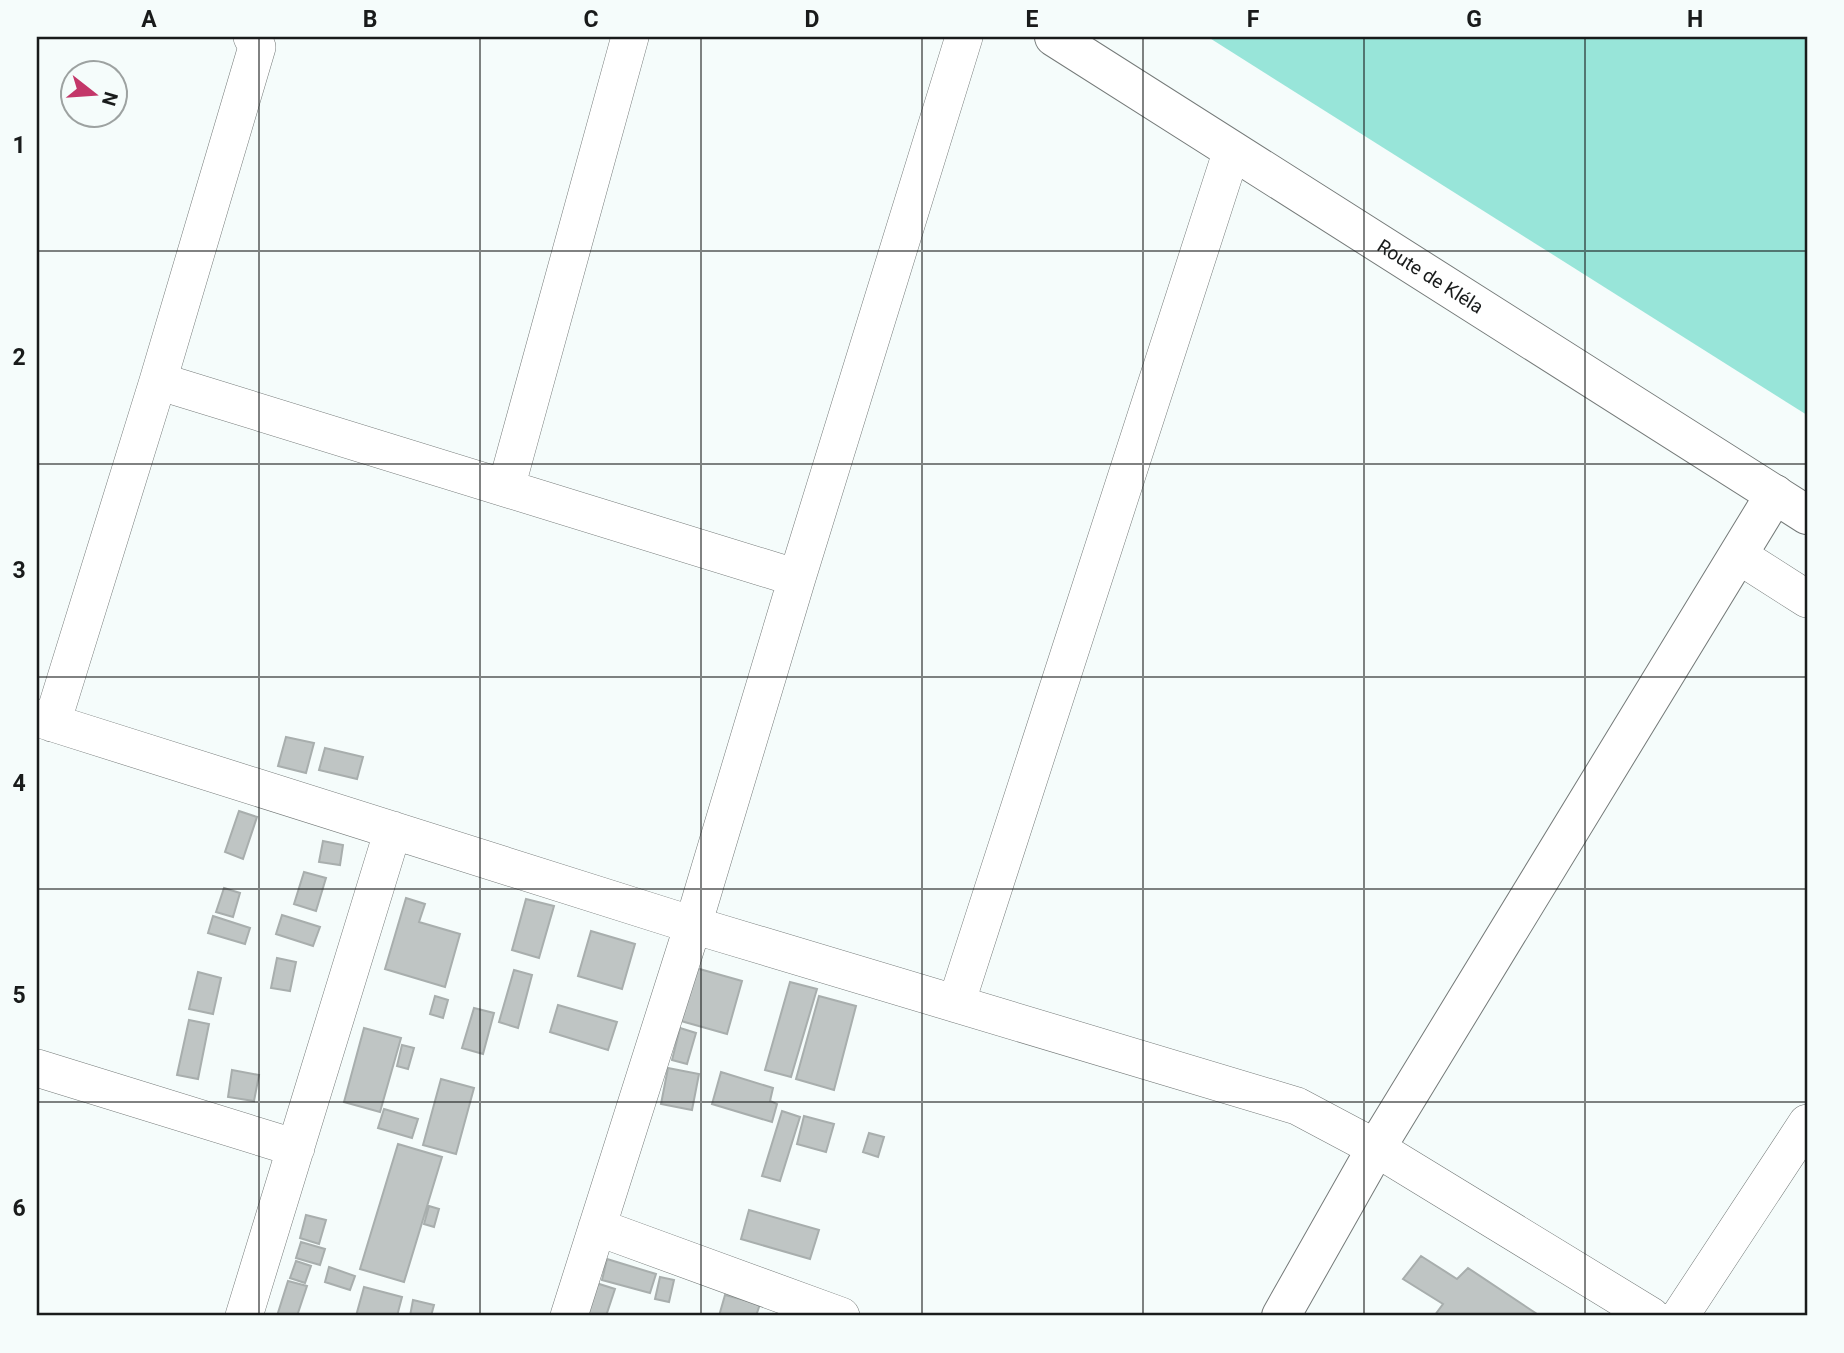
<svg xmlns="http://www.w3.org/2000/svg" width="1844" height="1353" viewBox="0 0 1844 1353" font-family="Roboto,sans-serif">
<rect width="100%" height="100%" fill="#f5fcfb"/>
<path fill="#98e5d9" d="M 1208,37 L 1807,37 L 1807,415 Z"/>
<path fill="#bfc5c4" stroke="#a8aead" stroke-width="2" d="M 286,737 L 314,743 L 306,773 L 278,766 Z
M 325,748 L 363,757 L 357,779 L 319,770 Z
M 239,811 L 257,817 L 243,859 L 225,852 Z
M 323,841 L 343,845 L 340,865 L 319,862 Z
M 304,872 L 326,878 L 316,911 L 294,904 Z
M 224,888 L 240,893 L 233,917 L 216,912 Z
M 406,898 L 425,904 L 419,922 L 460,934 L 445,987 L 385,969 Z
M 526,899 L 554,906 L 539,958 L 512,950 Z
M 282,915 L 320,927 L 313,946 L 276,934 Z
M 213,916 L 250,928 L 245,944 L 208,933 Z
M 591,931 L 635,944 L 622,989 L 578,976 Z
M 277,958 L 296,962 L 290,991 L 271,988 Z
M 696,968 L 742,981 L 727,1034 L 681,1021 Z
M 514,970 L 532,975 L 518,1028 L 499,1022 Z
M 198,972 L 221,978 L 213,1014 L 189,1009 Z
M 790,982 L 817,989 L 791,1077 L 765,1070 Z
M 435,996 L 448,1000 L 443,1018 L 430,1014 Z
M 819,996 L 856,1006 L 834,1090 L 796,1079 Z
M 558,1005 L 617,1022 L 608,1050 L 550,1032 Z
M 474,1008 L 494,1013 L 483,1054 L 462,1048 Z
M 189,1020 L 209,1024 L 198,1079 L 177,1075 Z
M 364,1028 L 401,1038 L 380,1112 L 344,1102 Z
M 680,1028 L 696,1033 L 687,1064 L 672,1060 Z
M 402,1045 L 414,1048 L 408,1069 L 397,1066 Z
M 668,1068 L 699,1074 L 692,1110 L 661,1104 Z
M 232,1070 L 259,1075 L 254,1101 L 228,1097 Z
M 721,1072 L 773,1088 L 770,1101 L 777,1104 L 772,1122 L 712,1104 Z
M 441,1079 L 474,1088 L 456,1154 L 423,1145 Z
M 384,1109 L 418,1119 L 412,1138 L 378,1128 Z
M 782,1111 L 800,1117 L 780,1181 L 762,1176 Z
M 804,1116 L 834,1124 L 826,1152 L 797,1144 Z
M 869,1133 L 884,1137 L 878,1157 L 863,1152 Z
M 398,1144 L 442,1157 L 404,1282 L 360,1269 Z
M 429,1206 L 439,1209 L 434,1227 L 424,1224 Z
M 749,1210 L 819,1230 L 810,1259 L 741,1239 Z
M 306,1215 L 326,1220 L 319,1244 L 300,1238 Z
M 301,1242 L 325,1249 L 320,1265 L 296,1258 Z
M 1421,1256 L 1457,1279 L 1468,1268 L 1540,1316 L 1438,1316 L 1435,1315 L 1443,1304 L 1403,1279 Z
M 607,1259 L 656,1274 L 650,1293 L 602,1280 Z
M 296,1261 L 311,1266 L 305,1283 L 290,1278 Z
M 329,1267 L 355,1276 L 350,1290 L 325,1282 Z
M 660,1277 L 674,1280 L 669,1302 L 655,1299 Z
M 288,1281 L 307,1286 L 297,1316 L 277,1316 Z
M 593,1282 L 615,1289 L 606,1316 L 582,1316 Z
M 364,1287 L 402,1297 L 397,1316 L 356,1316 Z
M 725,1295 L 760,1304 L 756,1316 L 719,1316 Z
M 413,1300 L 434,1305 L 431,1316 L 410,1316 Z"/>
<g fill="none" stroke-linecap="round" stroke-linejoin="round">
<defs>
<path id="minor" d="M 158,381 L 797,578
M 506,488 L 630,37
M 1738,555 L 1807,599
M 37,718 L 693,925 L 1297,1106 L 1376,1148 L 1651,1316
M 52,723 L 158,381 L 257,47 L 252,37
M 956,1004 L 1232,150
M 37,1068 L 296,1148
M 597,1227 L 841,1316
M 244,1316 L 393,830
M 569,1316 L 693,925 L 797,578 L 964,37
M 1680,1316 L 1807,1123"/>
<path id="tertiary" d="M 1281,1316 L 1376,1148 L 1775,494"/>
<g id="secondary">
<path id="s1" d="M 1054,37 L 1807,515"/>
</g>
</defs>
<use href="#minor" stroke="#757a79" stroke-width="38"/>
<use href="#tertiary" stroke="#757a79" stroke-width="40"/>
<use href="#secondary" stroke="#757a79" stroke-width="40"/>
<use href="#minor" stroke="#fff" stroke-width="37"/>
<use href="#tertiary" stroke="#fff" stroke-width="38"/>
<use href="#secondary" stroke="#fff" stroke-width="38"/>
</g>
<path fill="none" stroke="#191b1b" stroke-width="2" stroke-opacity="0.55" d="M 259,37 L 259,1316M 480,37 L 480,1316M 701,37 L 701,1316M 922,37 L 922,1316M 1143,37 L 1143,1316M 1364,37 L 1364,1316M 1585,37 L 1585,1316M 37,251 L 1807,251M 37,464 L 1807,464M 37,677 L 1807,677M 37,889 L 1807,889M 37,1102 L 1807,1102"/>
<g text-anchor="middle" dominant-baseline="central" stroke-width="5" stroke-linejoin="round" paint-order="stroke">
<g font-size="19" fill="#191b1b" stroke="#f5fcfb">
<text stroke="none"><textPath href="#s1" startOffset="446">Route de Kléla</textPath></text>
</g>
</g>
<rect width="1844" height="1353" fill="none" stroke="#f5fcfb" stroke-width="77"/>
<g transform="translate(94 94) rotate(107)"><circle r="33" fill="#f5fcfb" stroke="#9da2a1" stroke-width="2"/>
<path d="M0-5L12 26L0 18L-12 26Z" fill="#c33769"/>
<text y="-10" font-size="19" font-weight="bold" text-anchor="middle" fill="#191b1b">N</text>
</g>
<rect x="38" y="38" width="1768" height="1276" fill="none" stroke="#191b1b" stroke-width="2.5"/>
<g font-size="23" text-anchor="middle" font-weight="bold" fill="#191b1b">
<text x="149" y="27">A</text>
<text x="370" y="27">B</text>
<text x="591" y="27">C</text>
<text x="812" y="27">D</text>
<text x="1032" y="27">E</text>
<text x="1253" y="27">F</text>
<text x="1474" y="27">G</text>
<text x="1695" y="27">H</text>
<text x="19" y="153">1</text>
<text x="19" y="365">2</text>
<text x="19" y="578">3</text>
<text x="19" y="791">4</text>
<text x="19" y="1003">5</text>
<text x="19" y="1216">6</text>
</g>
</svg>
